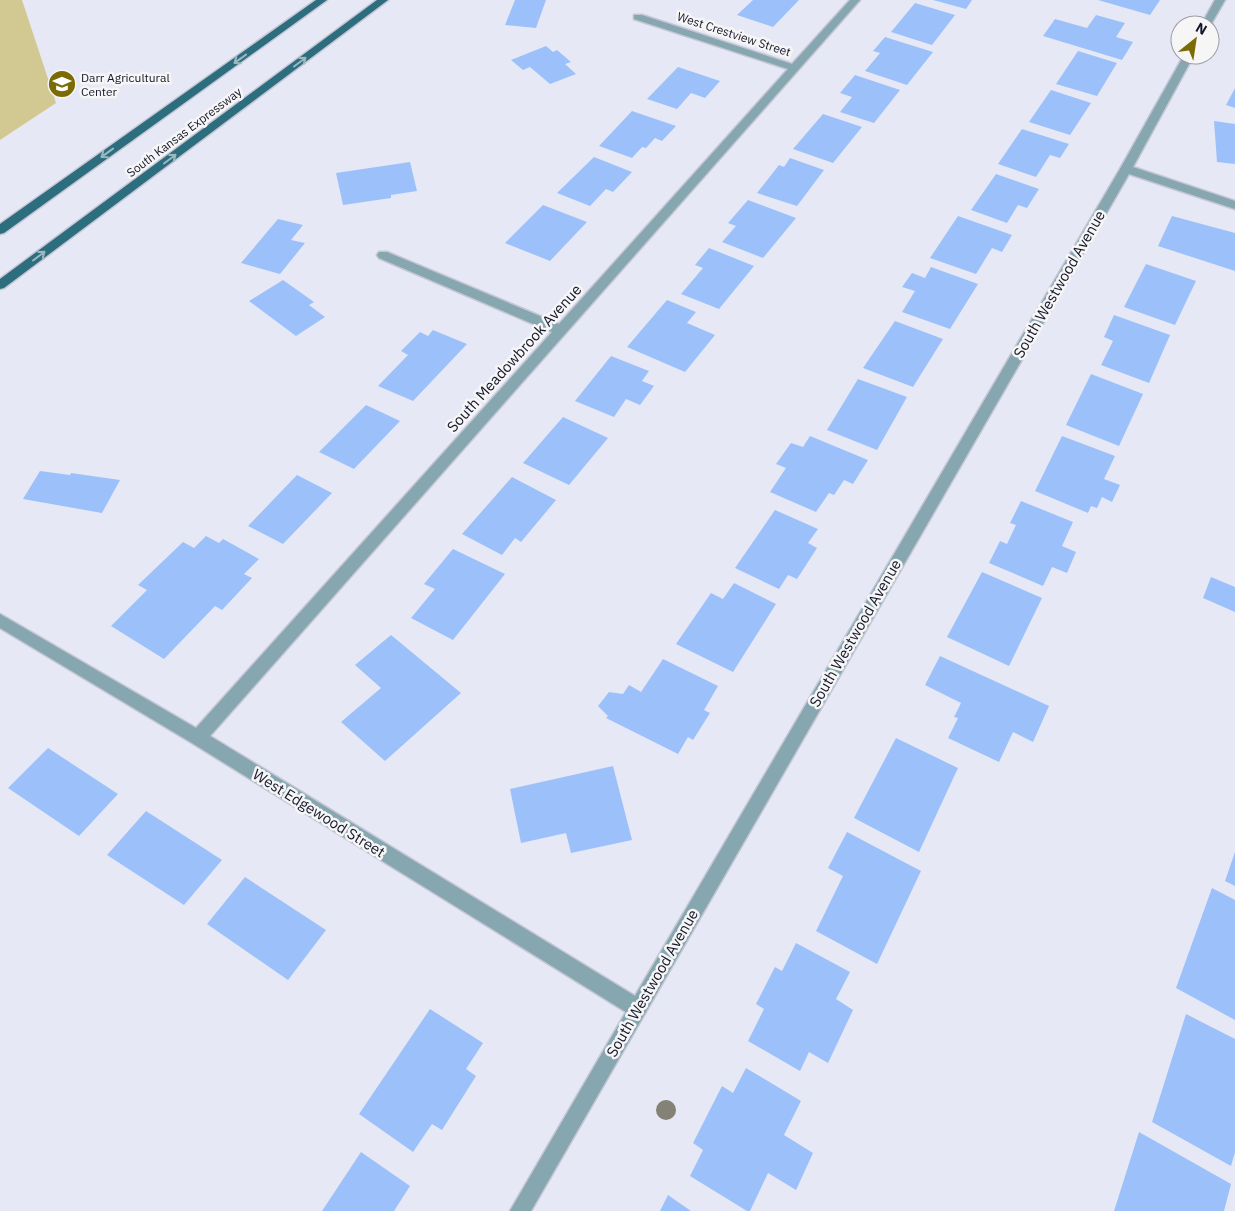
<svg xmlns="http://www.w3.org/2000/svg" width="1235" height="1211" viewBox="0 0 1235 1211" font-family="'IBM Plex Sans',sans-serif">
<rect width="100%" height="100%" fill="#e6e8f5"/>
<path fill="#d2c891" d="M 0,0 L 22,0 L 56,103 L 0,140 Z"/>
<path fill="#9cc1fa" d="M 515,0 L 546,0 L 536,28 L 505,25 Z
M 753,0 L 799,0 L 773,27 L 737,15 Z
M 933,0 L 972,0 L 966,9 Z
M 1098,0 L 1160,0 L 1150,15 Z
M 915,3 L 955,15 L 932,45 L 891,32 Z
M 1096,15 L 1125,23 L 1116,37 L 1133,42 L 1122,60 L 1043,36 L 1055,19 L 1087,28 Z
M 885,37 L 933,52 L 907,85 L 865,71 L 880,53 L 873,51 Z
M 546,46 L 553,52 L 557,50 L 571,62 L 565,64 L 576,74 L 550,84 L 530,67 L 523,70 L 511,60 Z
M 1078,51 L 1117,63 L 1097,96 L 1056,84 Z
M 678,67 L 720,81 L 705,98 L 691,93 L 677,109 L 647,99 Z
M 855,75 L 900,90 L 874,123 L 840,112 L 852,97 L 840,93 Z
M 1235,88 L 1235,108 L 1226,105 Z
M 1051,90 L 1091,103 L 1070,135 L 1029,122 Z
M 632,111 L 676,126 L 662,141 L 655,138 L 646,148 L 642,147 L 632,158 L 599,146 Z
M 823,114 L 862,127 L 833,163 L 793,149 Z
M 1214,121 L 1235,124 L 1235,164 L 1217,162 Z
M 1022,129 L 1069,144 L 1060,158 L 1050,155 L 1036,177 L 998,164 Z
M 594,157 L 632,172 L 613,192 L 606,189 L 590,206 L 557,193 Z
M 790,158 L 824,170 L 797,206 L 757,193 L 779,165 L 784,167 Z
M 410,162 L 417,191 L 391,195 L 391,198 L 343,205 L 336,173 Z
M 996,174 L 1039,189 L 1027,208 L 1018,205 L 1007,223 L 971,210 Z
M 748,200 L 796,218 L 763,258 L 722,242 L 736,226 L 728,223 Z
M 543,205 L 587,222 L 550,261 L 505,243 Z
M 958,216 L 1012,235 L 1002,252 L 992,248 L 976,274 L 930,258 Z
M 1172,216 L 1235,233 L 1235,271 L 1158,246 Z
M 278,219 L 303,225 L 291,240 L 305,243 L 280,274 L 241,263 Z
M 709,248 L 754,266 L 719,309 L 681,294 L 703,268 L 695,265 Z
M 1146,264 L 1196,281 L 1175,325 L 1124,307 Z
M 931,267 L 978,284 L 950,329 L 902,312 L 915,291 L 902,287 L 912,273 L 925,278 Z
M 283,280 L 314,302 L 309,305 L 325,317 L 296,336 L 249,301 Z
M 667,300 L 696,312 L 687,323 L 715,335 L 685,372 L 627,347 Z
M 1114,315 L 1170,335 L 1149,383 L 1101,365 L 1113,341 L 1104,337 Z
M 895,321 L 943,339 L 913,387 L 863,368 Z
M 433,330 L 467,344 L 413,401 L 378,386 L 408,355 L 401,351 L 420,332 L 428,336 Z
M 611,356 L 649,371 L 642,381 L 654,386 L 640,405 L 626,399 L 614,417 L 575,401 Z
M 1091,374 L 1143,394 L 1119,446 L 1066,425 Z
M 858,379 L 907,397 L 877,450 L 827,430 Z
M 366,405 L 400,421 L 354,469 L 319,452 Z
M 563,417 L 608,438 L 569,485 L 523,463 Z
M 810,436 L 868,460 L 853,484 L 844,480 L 834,495 L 829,493 L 816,512 L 770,492 L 786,468 L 776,464 L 791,443 L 803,447 Z
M 1062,436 L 1115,456 L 1104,479 L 1120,485 L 1112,502 L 1102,497 L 1097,508 L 1091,506 L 1088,513 L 1035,491 Z
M 40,471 L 70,475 L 71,473 L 120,480 L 102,513 L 23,499 Z
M 297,475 L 332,493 L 283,544 L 248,526 Z
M 512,477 L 556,500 L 521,542 L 515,538 L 502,555 L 462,534 Z
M 1021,501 L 1073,522 L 1062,546 L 1076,552 L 1067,573 L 1052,567 L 1043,586 L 989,563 L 1000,541 L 1007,544 L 1016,525 L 1010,523 Z
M 775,510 L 818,529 L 808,543 L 817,548 L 797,579 L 788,575 L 779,589 L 735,568 Z
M 206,536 L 219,543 L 223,539 L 259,559 L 244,574 L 252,578 L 222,610 L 215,606 L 164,659 L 111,626 L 147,590 L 138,585 L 183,542 L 194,548 Z
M 453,549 L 505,574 L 453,640 L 411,618 L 435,589 L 424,584 Z
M 982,572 L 1042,598 L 1009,666 L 947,637 Z
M 1211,577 L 1235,587 L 1235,612 L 1203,598 Z
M 734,583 L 776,604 L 733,672 L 676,644 L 711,593 L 723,599 Z
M 391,635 L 461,693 L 385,761 L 341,722 L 381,688 L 355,665 Z
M 940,656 L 1049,706 L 1033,742 L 1013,732 L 999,762 L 948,738 L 958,718 L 954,717 L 961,703 L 925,685 Z
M 663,659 L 718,686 L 704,710 L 710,713 L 693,740 L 688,737 L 678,754 L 606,718 L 608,716 L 598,706 L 609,692 L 623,694 L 629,685 L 641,692 Z
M 896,738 L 958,768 L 919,852 L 854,818 Z
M 48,748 L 118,794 L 79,836 L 8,788 Z
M 613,766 L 632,840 L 571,853 L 566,833 L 521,843 L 510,789 Z
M 146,811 L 222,860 L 184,905 L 107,855 Z
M 847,832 L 921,871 L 877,964 L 816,931 L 843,876 L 828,868 Z
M 1235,852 L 1235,886 L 1225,881 Z
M 245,877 L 326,930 L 288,980 L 207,924 Z
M 1212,888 L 1235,900 L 1235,1020 L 1176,988 Z
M 796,943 L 850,972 L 836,999 L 853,1010 L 828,1063 L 809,1052 L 800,1071 L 748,1041 L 764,1009 L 756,1004 L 775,967 L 782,971 Z
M 430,1009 L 483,1043 L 466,1069 L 476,1076 L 442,1130 L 432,1124 L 413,1152 L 359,1114 Z
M 1186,1014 L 1235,1039 L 1235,1152 L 1231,1166 L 1152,1122 Z
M 746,1068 L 801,1101 L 784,1135 L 813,1153 L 796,1190 L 768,1173 L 750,1211 L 747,1211 L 690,1176 L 703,1150 L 693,1143 L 722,1086 L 733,1093 Z
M 1139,1132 L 1231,1184 L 1224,1211 L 1114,1211 Z
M 361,1152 L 410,1186 L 394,1211 L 322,1211 Z
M 668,1195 L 691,1211 L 660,1211 Z"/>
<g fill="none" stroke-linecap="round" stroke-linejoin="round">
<defs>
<path id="minor" d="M 850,0 L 860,0 L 210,736 L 635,996 L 1120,169 L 1184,55 L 1194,55 L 1133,167 L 1235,201 L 1235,209 L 1129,174 L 531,1211 L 510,1211 L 626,1012 L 192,743 L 0,628 L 0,614 L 196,728 L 552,332 L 379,258 L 377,255 L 379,252 L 387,252 L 559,324 L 788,69 L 634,19 L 634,15 L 642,15 L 792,64 Z
M 1215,0 L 1225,0 L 1210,26 L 1201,25 Z"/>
<path id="major" d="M 316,0 L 327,0 L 4,233 L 0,234 L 0,224 Z
M 377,0 L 388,0 L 4,288 L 0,289 L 0,279 Z"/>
</defs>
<use href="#minor" stroke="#c5c6d5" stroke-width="3"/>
<use href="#major" stroke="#c5c6d5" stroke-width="3"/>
<use href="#minor" fill="#86a6b0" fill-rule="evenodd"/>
<use href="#major" fill="#2c6d7e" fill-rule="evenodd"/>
</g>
<circle fill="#848176" cx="666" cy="1110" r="10"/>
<defs><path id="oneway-shaft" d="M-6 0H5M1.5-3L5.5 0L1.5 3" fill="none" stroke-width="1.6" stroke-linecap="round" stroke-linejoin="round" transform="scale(1.25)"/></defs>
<g stroke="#9bb8c0">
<use href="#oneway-shaft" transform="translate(240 59) rotate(144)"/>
<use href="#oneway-shaft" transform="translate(300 62) rotate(-37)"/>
<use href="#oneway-shaft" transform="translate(107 153) rotate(144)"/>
<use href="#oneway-shaft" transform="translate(170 159) rotate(-37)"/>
<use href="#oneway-shaft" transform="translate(39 256) rotate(-37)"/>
</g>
<defs>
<symbol id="university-disc" viewBox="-11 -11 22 22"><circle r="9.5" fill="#7b6b04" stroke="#f6f6f6"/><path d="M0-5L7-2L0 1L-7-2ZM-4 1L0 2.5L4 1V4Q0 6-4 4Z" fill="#fff"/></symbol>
</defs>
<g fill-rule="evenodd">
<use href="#university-disc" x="46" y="68" width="32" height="32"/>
</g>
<g text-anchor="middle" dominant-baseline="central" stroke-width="5" stroke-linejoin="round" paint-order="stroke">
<g font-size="12" fill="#15162b" stroke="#f6f6f6">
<text transform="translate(734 34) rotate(18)">West Crestview Street</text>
<text transform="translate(184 132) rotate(-37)">South Kansas Expressway</text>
</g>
<g font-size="12" fill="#15162b" stroke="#f6f6f6" text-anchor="start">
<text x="81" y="77">Darr Agricultural<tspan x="81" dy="14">Center</tspan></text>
</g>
<g font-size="15" fill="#15162b" stroke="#f6f6f6">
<text transform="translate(1059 284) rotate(-60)">South Westwood Avenue</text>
<text transform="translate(514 358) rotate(-48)">South Meadowbrook Avenue</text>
<text transform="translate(855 633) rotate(-60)">South Westwood Avenue</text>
<text transform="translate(319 813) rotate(32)">West Edgewood Street</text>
<text transform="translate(652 983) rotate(-60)">South Westwood Avenue</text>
</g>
</g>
<g transform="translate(1195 40) rotate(30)"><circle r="24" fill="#f6f6f6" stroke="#9c9ca5"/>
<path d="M0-4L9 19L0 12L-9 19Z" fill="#7b6b04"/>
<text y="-8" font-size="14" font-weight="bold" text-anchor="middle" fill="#15162b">N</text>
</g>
</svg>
